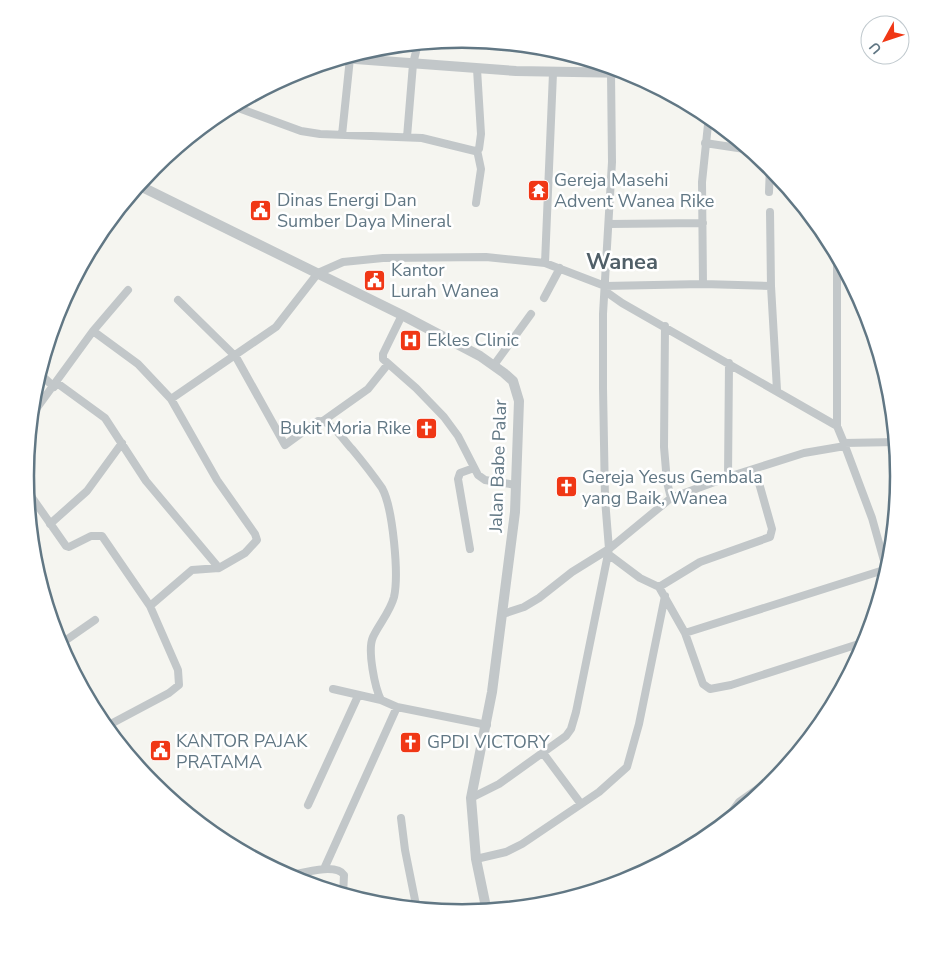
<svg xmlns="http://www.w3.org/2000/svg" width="925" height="953" viewBox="0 0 925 953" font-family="'Nunito Sans',sans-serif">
<rect width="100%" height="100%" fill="#f5f5f0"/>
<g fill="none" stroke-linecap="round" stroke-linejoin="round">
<path stroke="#c2c7c9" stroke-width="8" d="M 233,106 L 301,131 L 320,134 L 422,138 L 475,151 L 479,149 L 481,134 L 477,69
M 342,135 L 350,58
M 407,137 L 413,64 L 418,43
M 705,143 L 751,150
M 769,192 L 770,166
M 476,203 L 481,169 L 477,150
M 770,212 L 771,286 L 777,390
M 609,224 L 703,223
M 545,263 L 553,73
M 703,284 L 702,182 L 709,115
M 605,291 L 622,303 L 837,426 L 844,443
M 544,298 L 560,268
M 178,300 L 236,357 L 285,445 L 318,421 C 332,420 343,440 352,449 C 362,461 373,475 382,488 C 393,508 399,575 394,597 C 390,612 379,624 373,637 C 367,650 375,688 381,700 L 397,707 L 487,725
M 402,315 L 383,354 L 383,359 L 416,388 L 444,417 L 458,436 L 478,475 L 485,480 L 516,485
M 665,326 L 664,447 L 667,482 L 671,498
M 93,331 L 138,364 L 171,399 L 217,480 L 255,534 L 257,540 L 245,553 L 219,568 L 192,570 L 150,606 L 178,670 L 179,685 L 169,693 L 105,727
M 494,365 L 531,314
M 39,373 L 54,387
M 57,383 L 105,418 L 146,481 L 219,568
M 171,399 L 276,327 L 318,273 L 343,262 L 383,258 L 486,257 L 545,263 L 605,286 L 703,284 L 771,286
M 31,416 L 93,331 L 128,290
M 323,421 L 368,389 L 388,364
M 837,426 L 837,254
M 845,446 L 872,518 L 888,575
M 728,477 L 729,363
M 26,489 L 66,546 L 69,547 L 91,536 L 102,536 L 150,606
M 50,524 L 87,491 L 122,443
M 470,549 L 458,479 L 460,473 L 474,468
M 608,554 L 640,578 L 659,587 L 685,633 L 703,684 L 710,689 L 731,685 L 868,641
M 659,587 L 700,562 L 770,537 L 772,529 L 755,469
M 503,614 L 524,607 L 539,598 L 572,572 L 609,549 L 671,498 L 728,477 L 804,453 L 845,446 L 844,443 L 897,442
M 685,633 L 890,568
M 59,645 L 95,620
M 333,689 L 381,700
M 543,753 L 581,804
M 471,798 L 499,784 L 566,736 L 571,729 L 576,712 L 609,549 L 605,499 L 603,388 L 603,314 L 612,162 L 611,73 L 609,66
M 308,805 L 358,696
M 401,818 L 405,850 L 417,910
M 720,828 L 739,802 L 786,769
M 476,859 L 506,852 L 522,844 L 599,792 L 627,767 L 639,724 L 665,596
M 324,869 L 397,707
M 286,876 C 299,874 336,862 344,875 L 343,895"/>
<path stroke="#c2c7c9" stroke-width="10" d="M 342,58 L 516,71 L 631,73
M 138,185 L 402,315 L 480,356 L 504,373 L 513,381 L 519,401 L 515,512 L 492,692 L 471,798 L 476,859 L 487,912"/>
</g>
<defs>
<symbol id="temple-square" viewBox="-11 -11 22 22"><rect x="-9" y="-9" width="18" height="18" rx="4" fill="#f03715" stroke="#fff"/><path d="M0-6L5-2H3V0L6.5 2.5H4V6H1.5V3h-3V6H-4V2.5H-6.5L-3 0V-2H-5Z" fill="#fff"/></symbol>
<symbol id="civic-square" viewBox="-11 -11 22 22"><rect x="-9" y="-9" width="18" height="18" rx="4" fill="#f03715" stroke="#fff"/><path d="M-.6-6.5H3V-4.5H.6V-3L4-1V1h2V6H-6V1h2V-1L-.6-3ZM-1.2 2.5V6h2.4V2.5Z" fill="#fff"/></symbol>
<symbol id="hospital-square" viewBox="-11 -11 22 22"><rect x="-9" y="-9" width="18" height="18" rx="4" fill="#f03715" stroke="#fff"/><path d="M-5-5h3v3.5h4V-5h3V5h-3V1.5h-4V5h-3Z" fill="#fff"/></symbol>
<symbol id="church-square" viewBox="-11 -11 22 22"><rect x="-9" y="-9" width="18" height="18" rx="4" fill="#f03715" stroke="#fff"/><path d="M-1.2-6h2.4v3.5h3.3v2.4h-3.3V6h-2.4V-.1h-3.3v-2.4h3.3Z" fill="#fff"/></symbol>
</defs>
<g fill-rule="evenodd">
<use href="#temple-square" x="526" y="178" width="25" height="25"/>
<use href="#civic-square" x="248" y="198" width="25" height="25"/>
<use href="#civic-square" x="362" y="268" width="25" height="25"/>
<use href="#hospital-square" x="398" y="328" width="25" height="25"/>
<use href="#church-square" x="414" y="416" width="25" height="25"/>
<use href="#church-square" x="554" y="474" width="25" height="25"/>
<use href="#church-square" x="398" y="730" width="25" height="25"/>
<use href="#civic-square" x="148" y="738" width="25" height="25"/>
</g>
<g text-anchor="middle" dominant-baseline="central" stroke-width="5" stroke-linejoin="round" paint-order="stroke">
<g font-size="18" fill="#617784" stroke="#fff" text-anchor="start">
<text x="554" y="180">Gereja Masehi<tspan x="554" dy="21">Advent Wanea Rike</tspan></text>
<text x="277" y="200">Dinas Energi Dan<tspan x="277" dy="21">Sumber Daya Mineral</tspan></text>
<text x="391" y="270">Kantor<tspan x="391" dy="21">Lurah Wanea</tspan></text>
<text x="427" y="340">Ekles Clinic</text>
<text x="411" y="428" text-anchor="end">Bukit Moria Rike</text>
<text x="582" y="477">Gereja Yesus Gembala<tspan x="582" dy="21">yang Baik, Wanea</tspan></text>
<text x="176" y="741">KANTOR PAJAK<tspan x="176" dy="21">PRATAMA</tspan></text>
<text x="427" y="742">GPDI VICTORY</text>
</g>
<g font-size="18" fill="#617784" stroke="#fff">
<text transform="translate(498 466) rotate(-88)">Jalan Babe Palar</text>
</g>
<g font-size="22" font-weight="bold" fill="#505f68" stroke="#fff">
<text x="622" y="262">Wanea</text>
</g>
</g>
<path d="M0 0H925V953H0ZM34 476a428 428 0 1 1 856 0a428 428 0 1 1-856 0Z" fill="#fff" fill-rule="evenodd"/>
<path fill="none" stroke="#617784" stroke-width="2.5" d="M34 476a428 428 0 1 1 856 0a428 428 0 1 1-856 0Z"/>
<g transform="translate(885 40) rotate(230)"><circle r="24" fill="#ffffff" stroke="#c0c9ce"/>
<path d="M0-4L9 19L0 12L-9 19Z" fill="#f03715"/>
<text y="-8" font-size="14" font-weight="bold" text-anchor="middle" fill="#617784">U</text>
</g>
</svg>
